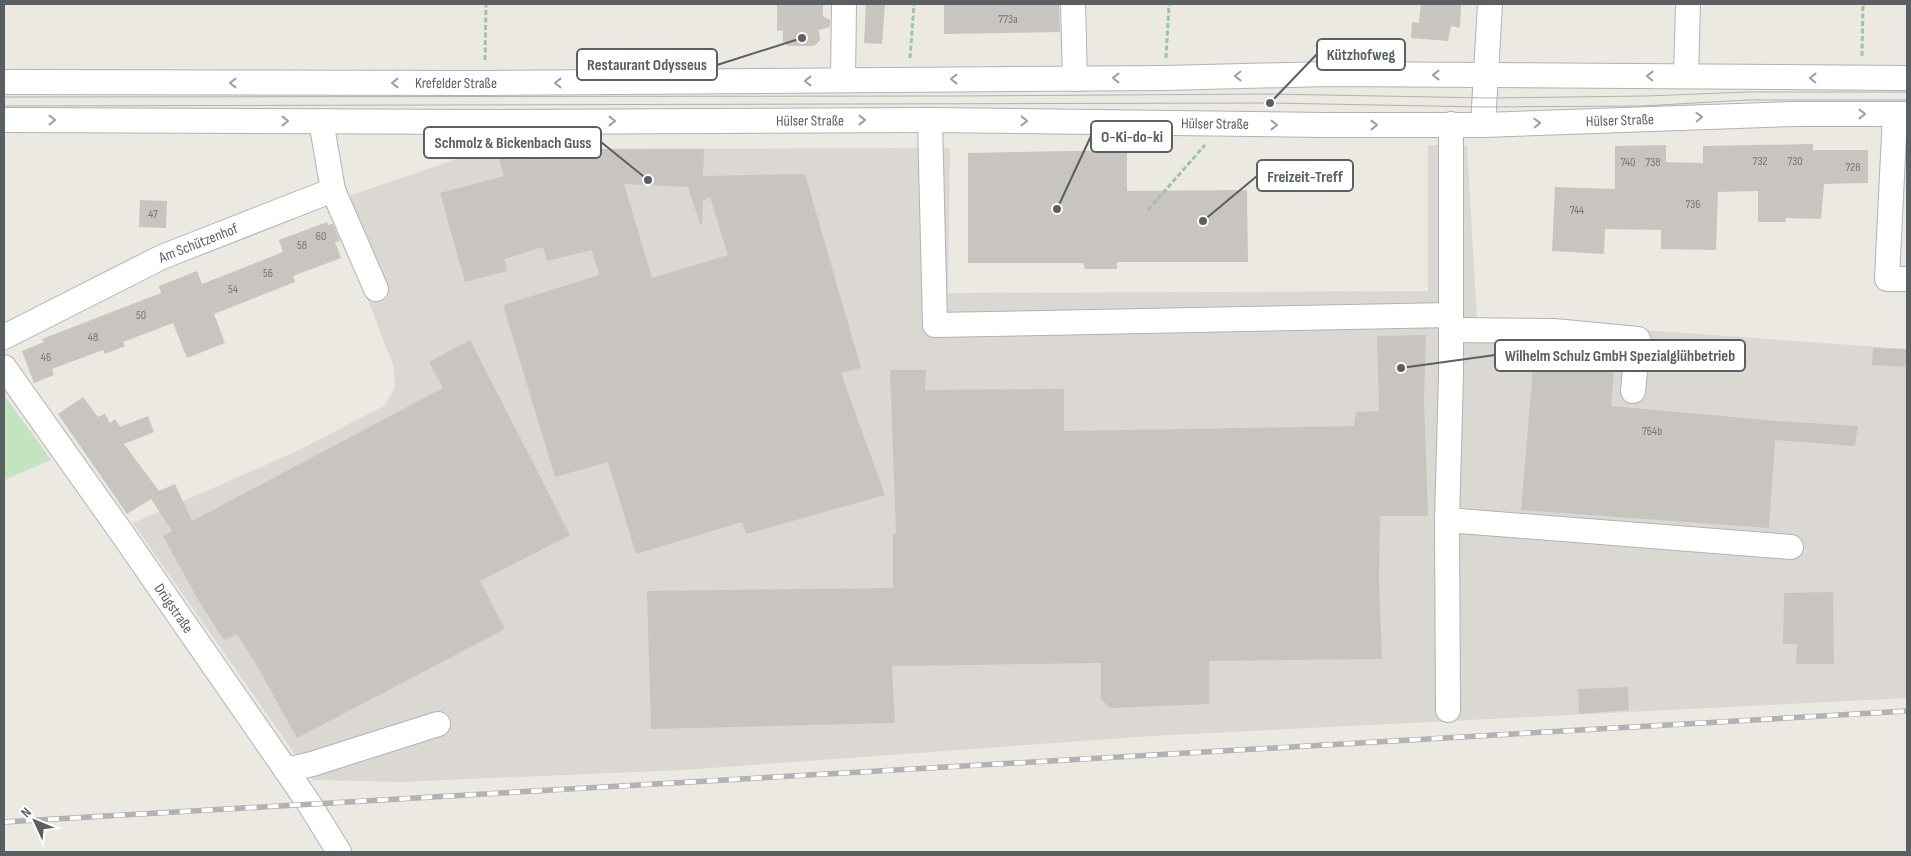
<svg xmlns="http://www.w3.org/2000/svg" width="1911" height="856" viewBox="0 0 1911 856" font-family="'Sofia Sans Condensed',sans-serif">
<rect width="100%" height="100%" fill="#ece9e2"/>
<path fill="#dbd8d4" d="M 1428,145 L 1467,146 L 1477,318 L 1907,349 L 1907,698 L 1152,736 L 683,770 L 401,782 L 313,780 L 133,523 L 293,453 L 384,406 L 395,388 L 394,368 L 331,202 L 486,149 L 950,148 L 948,293 L 1428,291 Z"/>
<path fill="#c4e3bf" d="M 4,395 L 51,460 L 4,480 Z"/>
<path fill="#c8c4bf" fill-rule="evenodd" d="M 777,4 L 823,4 L 823,16 L 830,20 L 830,27 L 819,30 L 820,40 L 814,46 L 788,46 L 783,41 L 783,30 L 777,31 Z
M 866,4 L 885,4 L 882,44 L 864,43 Z
M 998,4 L 1059,4 L 1060,32 L 944,34 L 944,5 Z
M 1421,4 L 1461,4 L 1460,28 L 1451,26 L 1448,41 L 1411,38 L 1412,22 L 1419,23 Z
M 1813,144 L 1813,150 L 1868,150 L 1868,183 L 1824,184 L 1821,219 L 1786,218 L 1786,222 L 1758,222 L 1758,191 L 1718,192 L 1716,250 L 1661,249 L 1661,230 L 1605,229 L 1604,254 L 1552,251 L 1555,187 L 1615,189 L 1615,146 L 1666,145 L 1666,162 L 1703,163 L 1703,146 Z
M 496,149 L 704,149 L 703,176 L 805,174 L 861,368 L 841,373 L 885,495 L 746,534 L 742,522 L 636,554 L 608,462 L 555,477 L 503,305 L 599,275 L 592,250 L 547,261 L 543,247 L 504,259 L 507,271 L 465,282 L 440,193 L 504,176 ZM 624,184 L 688,187 L 700,224 L 702,223 L 703,201 L 710,197 L 728,255 L 652,278 Z
M 1127,150 L 1127,191 L 1247,190 L 1248,262 L 1117,262 L 1117,269 L 1085,269 L 1083,263 L 968,263 L 968,153 Z
M 140,200 L 167,201 L 166,228 L 139,227 Z
M 327,222 L 328,225 L 333,224 L 340,241 L 335,242 L 341,258 L 293,276 L 295,282 L 214,314 L 225,343 L 187,358 L 173,323 L 123,342 L 125,346 L 105,354 L 103,350 L 52,369 L 54,375 L 34,383 L 22,351 L 44,342 L 42,339 L 161,293 L 159,286 L 197,271 L 202,284 L 283,252 L 279,240 Z
M 1426,335 L 1424,400 L 1428,516 L 1380,516 L 1379,580 L 1382,659 L 1209,661 L 1209,704 L 1110,708 L 1101,699 L 1101,663 L 892,666 L 895,723 L 651,729 L 647,591 L 893,588 L 893,534 L 896,533 L 890,370 L 926,370 L 925,390 L 1064,389 L 1064,431 L 1354,426 L 1356,412 L 1379,411 L 1377,336 Z
M 470,340 L 570,535 L 480,581 L 505,629 L 297,738 L 256,664 L 237,634 L 224,640 L 197,598 L 163,536 L 172,531 L 151,499 L 127,514 L 58,414 L 83,397 L 98,417 L 105,414 L 110,423 L 115,419 L 120,427 L 148,416 L 154,432 L 124,444 L 159,491 L 175,484 L 192,521 L 443,388 L 429,362 Z
M 1535,345 L 1616,351 L 1611,406 L 1777,421 L 1858,426 L 1855,446 L 1775,440 L 1769,528 L 1521,510 Z
M 1873,348 L 1907,349 L 1907,367 L 1872,365 Z
M 1833,592 L 1834,664 L 1796,664 L 1797,644 L 1783,644 L 1784,593 Z
M 1628,687 L 1629,710 L 1579,714 L 1578,689 Z"/>
<g fill="none" stroke-linecap="round" stroke-linejoin="round">
<defs>
<g id="minor">
<path d="M 1073,4 L 1075,79"/>
<path d="M 1686,76 L 1688,4"/>
<path d="M 843,80 L 844,4"/>
<path id="s1" d="M 4,82 L 484,83 L 1165,78 L 1327,74 L 1907,78"/>
<path d="M 1895,114 L 1887,279 L 1907,279"/>
<path id="s2" d="M 4,120 L 493,122 L 930,120 L 1325,125 L 1483,125 L 1795,114 L 1907,114"/>
<path d="M 930,120 L 935,325 L 1451,315"/>
<path d="M 1483,125 L 1490,4"/>
<path d="M 333,190 L 376,289"/>
<path d="M 1451,330 L 1554,331 L 1638,339 L 1633,391"/>
<path id="s3" d="M 4,337 L 162,257 L 333,190 L 321,121"/>
<path id="s4" d="M 4,367 L 119,529 L 286,770 L 310,805 L 339,852"/>
<path d="M 1447,520 L 1791,547"/>
<path d="M 1448,710 L 1447,520 L 1451,376 L 1451,124"/>
<path d="M 286,770 L 312,764 L 438,724"/>
</g>
</defs>
<use href="#minor" stroke="#afb3b7" stroke-width="26"/>
<path stroke="#9ac6a1" stroke-width="3" stroke-dasharray="5 2.5" stroke-linecap="butt" d="M 1862,56 L 1863,4
M 910,58 L 914,4
M 1166,58 L 1169,4
M 485,60 L 486,4
M 1148,210 L 1205,145"/>
<use href="#minor" stroke="#fff" stroke-width="24"/>
<path stroke="#b1b2b2" stroke-width="1" d="M 4,97 L 958,96 L 1269,94 L 1490,98 L 1646,96 L 1748,92 L 1907,92
M 4,106 L 1270,103 L 1483,107 L 1642,106 L 1747,100 L 1907,100"/>
<defs>
<path id="rail" d="M 4,822 L 1907,711"/>
</defs>
<use href="#rail" stroke="#b1b2b2" stroke-width="5.5"/>
<use href="#rail" stroke="#fff" stroke-width="4" stroke-dasharray="11" stroke-linecap="butt"/>
</g>
<defs><path id="oneway-chevron" d="M-2-3.5L2.5 0L-2 3.5" fill="none" stroke-width="1.6" stroke-linecap="round" stroke-linejoin="round" transform="scale(1.25)"/></defs>
<g stroke="#9c9fa1">
<use href="#oneway-chevron" transform="translate(1436 75) rotate(-180)"/>
<use href="#oneway-chevron" transform="translate(1238 76) rotate(179)"/>
<use href="#oneway-chevron" transform="translate(1650 76) rotate(-179)"/>
<use href="#oneway-chevron" transform="translate(1116 78) rotate(180)"/>
<use href="#oneway-chevron" transform="translate(1813 78) rotate(-179)"/>
<use href="#oneway-chevron" transform="translate(954 79) rotate(180)"/>
<use href="#oneway-chevron" transform="translate(808 81) rotate(180)"/>
<use href="#oneway-chevron" transform="translate(233 83) rotate(-180)"/>
<use href="#oneway-chevron" transform="translate(395 83) rotate(-180)"/>
<use href="#oneway-chevron" transform="translate(558 83) rotate(180)"/>
<use href="#oneway-chevron" transform="translate(1862 114)"/>
<use href="#oneway-chevron" transform="translate(1699 117) rotate(-2)"/>
<use href="#oneway-chevron" transform="translate(52 120)"/>
<use href="#oneway-chevron" transform="translate(862 120)"/>
<use href="#oneway-chevron" transform="translate(285 121)"/>
<use href="#oneway-chevron" transform="translate(612 121)"/>
<use href="#oneway-chevron" transform="translate(1024 121) rotate(1)"/>
<use href="#oneway-chevron" transform="translate(1537 123) rotate(-2)"/>
<use href="#oneway-chevron" transform="translate(1274 125)"/>
<use href="#oneway-chevron" transform="translate(1374 125)"/>
</g>
<g text-anchor="middle" dominant-baseline="central" stroke-width="4" stroke-linejoin="round" paint-order="stroke">
<g font-size="12" fill="#767879">
<text x="1008" y="19">773a</text>
<text x="1760" y="161">732</text>
<text x="1795" y="161">730</text>
<text x="1628" y="162">740</text>
<text x="1653" y="162">738</text>
<text x="1853" y="167">728</text>
<text x="1693" y="204">736</text>
<text x="1577" y="210">744</text>
<text x="153" y="214">47</text>
<text x="321" y="236">60</text>
<text x="302" y="245">58</text>
<text x="268" y="273">56</text>
<text x="233" y="289">54</text>
<text x="141" y="315">50</text>
<text x="93" y="337">48</text>
<text x="46" y="357">46</text>
<text x="1652" y="431">764b</text>
</g>
<g font-size="15" fill="#5a5f62" stroke="#fff">
<text stroke="none"><textPath href="#s1" startOffset="452">Krefelder Straße</textPath></text>
<text stroke="none"><textPath href="#s2" startOffset="806">Hülser Straße</textPath></text>
<text stroke="none"><textPath href="#s2" startOffset="1616">Hülser Straße</textPath></text>
<text stroke="none"><textPath href="#s2" startOffset="1211">Hülser Straße</textPath></text>
<text stroke="none"><textPath href="#s3" startOffset="216">Am Schützenhof</textPath></text>
<text stroke="none"><textPath href="#s4" startOffset="295">Drügstraße</textPath></text>
</g>
</g>
<path fill="none" stroke="#5a5f62" stroke-width="2" d="M1270 103L1317 54M802 38L717 65M1057 209L1091 136M648 180L601 142M1203 221L1257 176M1401 368L1495 355"/>
<g fill="#5a5f62" stroke="#fff" stroke-width="2">
<circle cx="1270" cy="103" r="5"/>
<circle cx="802" cy="38" r="5"/>
<circle cx="1057" cy="209" r="5"/>
<circle cx="648" cy="180" r="5"/>
<circle cx="1203" cy="221" r="5"/>
<circle cx="1401" cy="368" r="5"/>
</g>
<g fill="#fff" stroke="#5a5f62" stroke-width="2">
<rect x="1317" y="39" width="88" height="31" rx="5"/>
<rect x="577" y="49" width="140" height="31" rx="5"/>
<rect x="1091" y="121" width="81" height="31" rx="5"/>
<rect x="424" y="127" width="177" height="31" rx="5"/>
<rect x="1257" y="160" width="96" height="31" rx="5"/>
<rect x="1495" y="340" width="250" height="31" rx="5"/>
</g>
<g font-size="16" text-anchor="middle" font-weight="bold" fill="#5a5f62">
<text x="1361" y="60">Kützhofweg</text>
<text x="647" y="70">Restaurant Odysseus</text>
<text x="1132" y="142">O-Ki-do-ki</text>
<text x="513" y="148">Schmolz &amp; Bickenbach Guss</text>
<text x="1305" y="182">Freizeit-Treff</text>
<text x="1620" y="361">Wilhelm Schulz GmbH Spezialglühbetrieb</text>
</g>
<rect width="1911" height="856" fill="none" stroke="#5a5f62" stroke-width="10"/>
<g transform="translate(35 821) rotate(314)" stroke="#ffffff" stroke-width="4" paint-order="stroke">
<path d="M0-4L9 19L0 12L-9 19Z" fill="#5a5f62"/>
<text y="-8" font-size="14" font-weight="bold" text-anchor="middle" fill="#5a5f62">N</text>
</g>
</svg>
